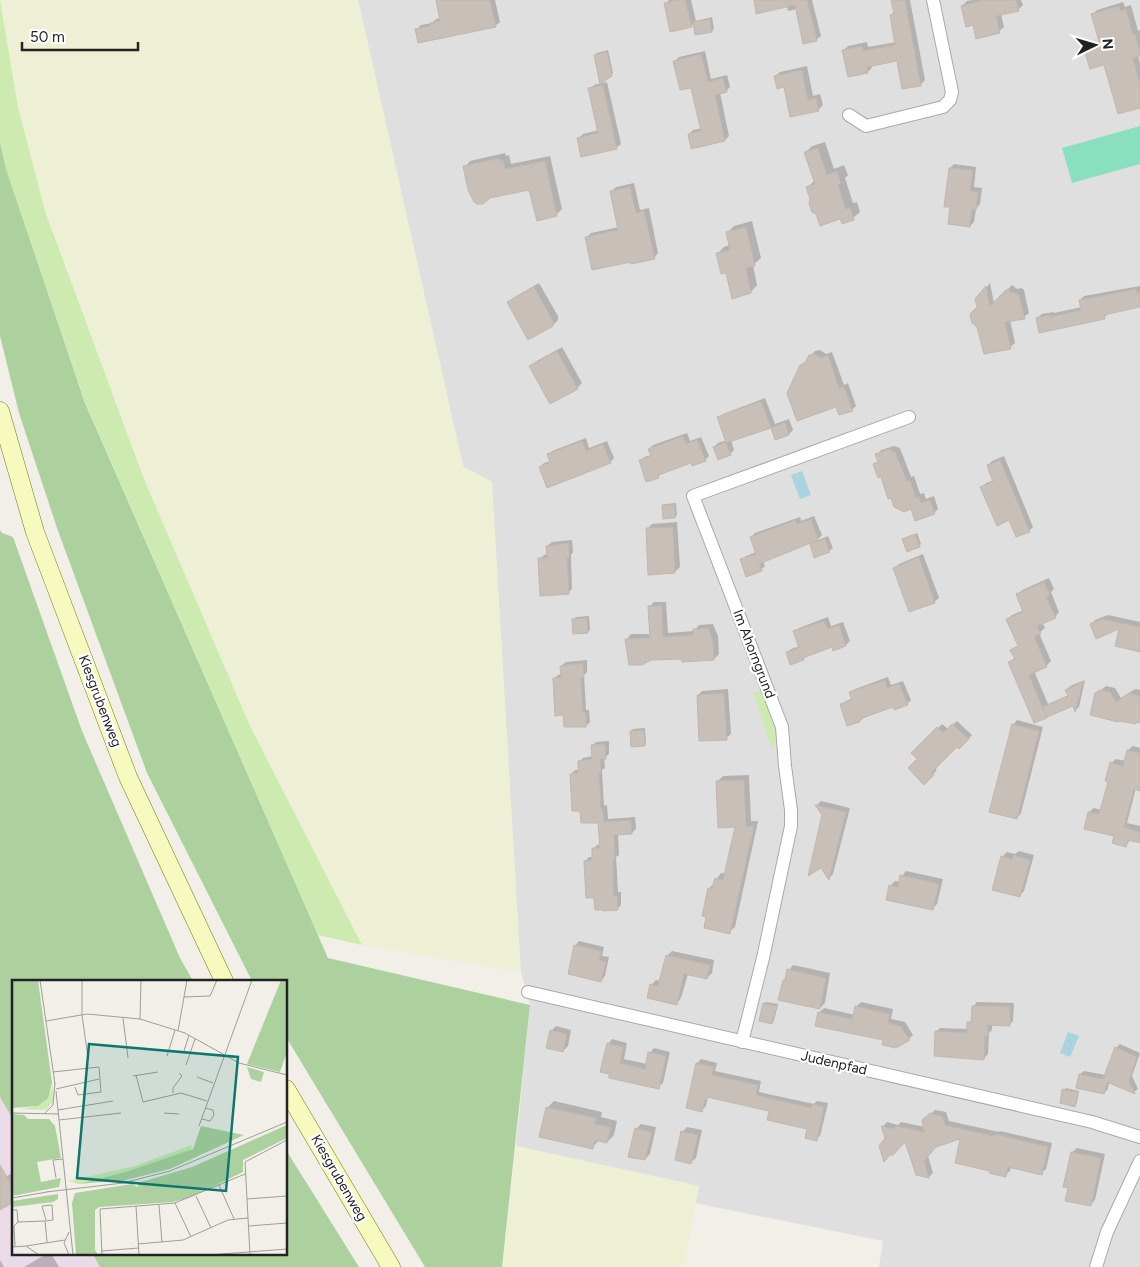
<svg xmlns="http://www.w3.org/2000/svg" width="1140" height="1267" viewBox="0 0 1140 1267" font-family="Figtree,sans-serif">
<rect width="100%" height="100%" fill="#f2efe9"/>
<path fill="#e0dfdf" d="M 358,0 L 1140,0 L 1140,1267 L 879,1267 L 883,1241 L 695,1203 L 699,1186 L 516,1146 L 530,1005 L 521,972 L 463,467 Z"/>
<path fill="#ebdbe8" d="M 0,907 L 14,981 L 14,1253 L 230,1253 L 239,1267 L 0,1267 Z"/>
<path fill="#eef0d5" d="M 0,0 L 358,0 L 463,466 L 492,482 L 521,972 L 362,945 L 250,726 L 144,479 L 45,211 L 18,107 Z
M 516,1146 L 699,1186 L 684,1267 L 502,1267 Z"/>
<path fill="#cdebb0" d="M 0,0 L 18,107 L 45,211 L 144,479 L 250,726 L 362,945 L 318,935 L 85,402 L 6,169 L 0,142 Z
M 764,691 C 770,708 785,733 772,749 L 753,693 Z"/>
<path fill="#add19e" d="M 0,142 L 6,169 L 85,403 L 328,958 L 530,1005 L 502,1267 L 425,1267 L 286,1037 L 286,981 L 252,981 L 147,773 L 57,528 L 19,413 L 0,336 Z
M 0,530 L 2,533 L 13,537 L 82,731 L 180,958 L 193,981 L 14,981 L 14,1121 L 0,1097 Z
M 286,1150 L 359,1267 L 100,1267 L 92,1253 L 286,1253 Z"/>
<path fill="#88e0be" d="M 1140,126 L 1140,164 L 1072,183 L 1062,148 Z"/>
<path fill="#aad3df" d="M 802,471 L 811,495 L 800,499 L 791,475 Z
M 1068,1032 L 1079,1036 L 1070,1057 L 1060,1053 Z"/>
<path fill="#0003" d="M 438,0 L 495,0 L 500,22 L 495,26 L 416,30 L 421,25 L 432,23 L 436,19 L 441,18 Z
M 669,0 L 691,0 L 696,21 L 712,17 L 714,29 L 712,31 L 696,34 L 694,23 L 692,26 L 666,3 Z
M 757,0 L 812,0 L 821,36 L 816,40 L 797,9 L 788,11 L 787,6 Z
M 893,0 L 910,0 L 925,80 L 920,85 L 898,60 L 871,65 L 872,68 L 867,72 L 844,50 L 848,46 L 867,42 L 868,47 L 896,42 L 891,15 L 895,11 Z
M 973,0 L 1021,0 L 1023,5 L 1018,10 L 1001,14 L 1004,27 L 999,31 L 974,24 L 962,6 L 967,1 Z
M 1123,2 L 1125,7 L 1131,5 L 1138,31 L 1140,30 L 1140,54 L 1138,55 L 1140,63 L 1140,106 L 1105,64 L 1086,49 L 1090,44 L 1100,42 L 1092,15 L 1097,10 Z
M 608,50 L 613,73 L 611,75 L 595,55 L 597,53 Z
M 705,51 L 711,79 L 727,75 L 730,87 L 726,91 L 720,93 L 729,136 L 725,140 L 692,147 L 689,134 L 693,130 L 702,128 L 692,86 L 675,61 L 679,57 Z
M 807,66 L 813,96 L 820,94 L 823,105 L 818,110 L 785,86 L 775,76 L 780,72 Z
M 607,82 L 621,144 L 616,148 L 579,138 L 583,134 L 599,130 L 590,89 L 594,85 Z
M 825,142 L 834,169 L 844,165 L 848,175 L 845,178 L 853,203 L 857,202 L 860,212 L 853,218 L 841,218 L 812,199 L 808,187 L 815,180 L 805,153 L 812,146 Z
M 505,153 L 506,156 L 509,155 L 511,164 L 550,156 L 562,209 L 556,215 L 530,188 L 489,197 L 465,167 L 470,161 Z
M 954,164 L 976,167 L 974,187 L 982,188 L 980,204 L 976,209 L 974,222 L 970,226 L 951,206 L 950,168 Z
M 634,183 L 640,210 L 649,208 L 658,253 L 654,258 L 586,238 L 591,233 L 619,227 L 611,192 L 616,187 Z
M 752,221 L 761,258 L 753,265 L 757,285 L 751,292 L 733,298 L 726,272 L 718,253 L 724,247 L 730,245 L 727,233 L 734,226 Z
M 539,283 L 558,316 L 558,320 L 553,325 L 508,303 L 513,298 Z
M 990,283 L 994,303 L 1012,285 L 1017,289 L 1021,288 L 1024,290 L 1029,313 L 1024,317 L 1010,320 L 1015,343 L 1010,347 L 976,300 Z
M 1140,286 L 1140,306 L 1108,313 L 1104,318 L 1037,318 L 1042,314 L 1054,312 L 1054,313 L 1082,307 L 1080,300 L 1084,296 Z
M 562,347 L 582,383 L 577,388 L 531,366 L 535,362 Z
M 820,350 L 826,354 L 832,352 L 844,385 L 848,383 L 856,406 L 852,410 L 837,405 L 801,366 L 815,351 Z
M 765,398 L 775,424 L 789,419 L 793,430 L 789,434 L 776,439 L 771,426 L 731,440 L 734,450 L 730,454 L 714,447 L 718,443 L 727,440 L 719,418 L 723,414 Z
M 687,433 L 690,441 L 701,437 L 709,456 L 705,460 L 692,461 L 646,481 L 641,461 L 644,457 L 651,455 L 649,449 L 653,445 Z
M 586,438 L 589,448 L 607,441 L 614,458 L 610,462 L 540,467 L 544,463 L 551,461 L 549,455 L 552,451 Z
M 894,446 L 900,448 L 911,477 L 914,476 L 920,494 L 924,493 L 926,499 L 934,496 L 938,509 L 934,513 L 912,508 L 881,476 L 874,465 L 879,460 L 877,455 L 881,450 Z
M 1004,456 L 1033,527 L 1029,531 L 1010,519 L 982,487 L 986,483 L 994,480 L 988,465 L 992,461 Z
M 676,503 L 677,515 L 675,517 L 663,506 L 665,504 Z
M 814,516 L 822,535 L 816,541 L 828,536 L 833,548 L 829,551 L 811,545 L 816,540 L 763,561 L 765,566 L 761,570 L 742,560 L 746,556 L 756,552 L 751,537 L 755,533 L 800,517 L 801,521 Z
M 677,522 L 680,567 L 675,572 L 647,529 L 652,524 Z
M 917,533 L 921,544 L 919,546 L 904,539 Z
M 572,540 L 573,552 L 571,555 L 572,589 L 568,593 L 540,559 L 544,555 L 548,554 L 547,546 L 552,542 Z
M 923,554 L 939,598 L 934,602 L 895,568 L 899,564 Z
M 1049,578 L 1054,589 L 1051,592 L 1059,612 L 1055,617 L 1042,622 L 1045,628 L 1039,633 L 1051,661 L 1046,666 L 1034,671 L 1048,704 L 1069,695 L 1066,690 L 1070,686 L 1085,680 L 1079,707 L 1076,710 L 1073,705 L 1046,717 L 1009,663 L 1015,657 L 1012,650 L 1019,645 L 1008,619 L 1012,615 L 1024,610 L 1017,595 L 1022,590 Z
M 654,602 L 666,602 L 668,633 L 694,631 L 699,625 L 713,624 L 718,636 L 719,654 L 714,659 L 683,658 L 627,639 L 631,634 L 651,634 L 649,607 Z
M 1108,615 L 1140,622 L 1140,651 L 1120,627 L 1091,624 L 1095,620 Z
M 589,616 L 590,630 L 588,632 L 574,619 L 576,617 Z
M 828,617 L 831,626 L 843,622 L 850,641 L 846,645 L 833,646 L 807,655 L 803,659 L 787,653 L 791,649 L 800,646 L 795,632 L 799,628 Z
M 587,660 L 587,672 L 584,675 L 586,710 L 589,710 L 590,722 L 586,726 L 564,714 L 554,679 L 558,675 L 562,674 L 561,666 L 566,662 Z
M 888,677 L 891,685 L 903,681 L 911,700 L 907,704 L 894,705 L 864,717 L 860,721 L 842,705 L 846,701 L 853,698 L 851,693 L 855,689 Z
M 1106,686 L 1115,688 L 1121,698 L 1135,689 L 1140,690 L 1140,722 L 1137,721 L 1135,723 L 1096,694 Z
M 728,689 L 731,734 L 726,738 L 698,695 L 702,691 Z
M 1017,720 L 1043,727 L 1021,813 L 1017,818 L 1013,725 Z
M 957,721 L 972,735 L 959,748 L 957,746 L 934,768 L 937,770 L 924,783 L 918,759 L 913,753 L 942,724 L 948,729 Z
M 645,728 L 646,743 L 644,745 L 631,731 L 633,729 Z
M 609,741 L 609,754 L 604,758 L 605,768 L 602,770 L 604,806 L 607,805 L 608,819 L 635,817 L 636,829 L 632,833 L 618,834 L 619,855 L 616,857 L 617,873 L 618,892 L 621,892 L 621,905 L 617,909 L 585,861 L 589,857 L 593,857 L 593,849 L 597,845 L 601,844 L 599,822 L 582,810 L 571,774 L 575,770 L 579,770 L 579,762 L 583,758 L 593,756 L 592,746 L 596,742 Z
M 1133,746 L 1140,748 L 1140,789 L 1136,788 L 1127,823 L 1140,826 L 1140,842 L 1130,840 L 1126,846 L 1115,836 L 1085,828 L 1089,812 L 1094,808 L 1102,810 L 1110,781 L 1111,763 L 1116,759 L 1126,761 L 1128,750 Z
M 749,775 L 751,821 L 758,821 L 735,927 L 729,932 L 709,889 L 721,873 L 726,874 L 737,826 L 717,782 L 723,776 Z
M 821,801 L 850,808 L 833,874 L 829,878 L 823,815 L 817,805 Z
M 1019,851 L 1034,855 L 1024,891 L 1019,896 L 1002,857 L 1007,852 L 1015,854 Z
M 906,871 L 943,879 L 937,904 L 932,909 L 890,886 L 895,881 L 900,882 L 902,876 Z
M 579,941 L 604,947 L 602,956 L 609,957 L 605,976 L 601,981 L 575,946 Z
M 672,951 L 714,960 L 712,973 L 707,978 L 688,974 L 681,998 L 677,1003 L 651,985 L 656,980 L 661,981 L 667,956 Z
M 793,965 L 830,973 L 825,1003 L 820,1008 L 784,980 L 787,977 L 789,970 Z
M 766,1002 L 778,1004 L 774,1021 L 772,1023 L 764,1004 Z
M 861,1002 L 893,1009 L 891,1019 L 905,1022 L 913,1035 L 909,1039 L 884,1039 L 819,1013 L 824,1008 L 855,1015 L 857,1006 Z
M 977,1002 L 1014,1003 L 1013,1021 L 1009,1025 L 992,1024 L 992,1030 L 989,1033 L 988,1054 L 983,1059 L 936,1032 L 940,1028 L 968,1029 L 969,1023 L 972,1019 L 973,1007 Z
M 556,1026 L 571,1030 L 568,1046 L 563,1051 L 551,1031 Z
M 612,1039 L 627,1043 L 624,1059 L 647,1064 L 650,1053 L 654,1048 L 670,1052 L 663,1083 L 658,1087 L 610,1077 L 608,1044 Z
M 1120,1044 L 1140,1053 L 1132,1076 L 1138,1089 L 1134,1092 L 1109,1082 L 1108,1089 L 1104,1093 L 1080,1074 L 1084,1071 L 1106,1075 L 1116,1048 Z
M 701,1059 L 717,1063 L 715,1071 L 761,1081 L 759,1092 L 814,1104 L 817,1101 L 828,1103 L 820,1136 L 816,1139 L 808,1128 L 771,1110 L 708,1096 L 706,1106 L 702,1110 L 697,1063 Z
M 1066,1088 L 1079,1091 L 1077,1103 L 1075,1105 L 1064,1090 Z
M 554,1101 L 602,1112 L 601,1117 L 617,1121 L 614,1135 L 607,1142 L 599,1140 L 592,1148 L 547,1108 Z
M 935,1110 L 946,1112 L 949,1121 L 999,1132 L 1000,1131 L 1052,1143 L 1046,1169 L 1041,1173 L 1011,1167 L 1010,1171 L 1005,1175 L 961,1137 L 937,1145 L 928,1156 L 933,1173 L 929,1177 L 917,1174 L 906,1140 L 886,1138 L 883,1126 L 887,1122 L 898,1125 L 901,1122 L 925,1127 L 923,1121 Z
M 641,1124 L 656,1127 L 650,1154 L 645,1159 L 636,1129 Z
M 687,1127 L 702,1130 L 696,1158 L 691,1162 L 682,1132 Z
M 1077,1148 L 1105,1154 L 1095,1200 L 1090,1205 L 1069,1187 L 1072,1152 Z
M 14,1172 L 14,1201 L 0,1209 L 0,1180 Z
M 48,1253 L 51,1253 L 59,1267 L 24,1267 Z
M 0,1260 L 4,1267 L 0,1267 Z"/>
<path fill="#c7bfb8" stroke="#c4b6ab" d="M 436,0 L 490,0 L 496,27 L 418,43 L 415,29 L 431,26 L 430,23 L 440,21 Z
M 677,0 L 685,0 L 692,27 L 670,32 L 664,3 Z
M 754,0 L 807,0 L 817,41 L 803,44 L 795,5 L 756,14 Z
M 891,0 L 905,0 L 921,86 L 902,89 L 897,61 L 867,67 L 868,73 L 848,77 L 842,50 L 862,46 L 863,51 L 895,45 L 890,15 L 894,14 Z
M 983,0 L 1016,0 L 1019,11 L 996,16 L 1000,33 L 976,39 L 973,25 L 966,27 L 961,6 Z
M 1119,6 L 1120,11 L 1126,9 L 1133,35 L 1135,34 L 1140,51 L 1140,56 L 1133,58 L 1140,84 L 1140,108 L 1118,114 L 1104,65 L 1090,69 L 1084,49 L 1100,45 L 1091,14 Z
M 710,19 L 712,32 L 695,35 L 693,22 Z
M 607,52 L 612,76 L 600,84 L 594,55 Z
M 701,54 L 708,82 L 723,78 L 727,92 L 715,95 L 725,141 L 691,149 L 688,134 L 701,131 L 691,88 L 680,90 L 673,61 Z
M 802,70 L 808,100 L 816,98 L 819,111 L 790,117 L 784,87 L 777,89 L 774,76 Z
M 603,85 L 617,149 L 581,157 L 577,138 L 598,133 L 588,88 Z
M 818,148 L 827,175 L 837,171 L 841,183 L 838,185 L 846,209 L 850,208 L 854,220 L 842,224 L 840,219 L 820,226 L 816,214 L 812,212 L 809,203 L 810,199 L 806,187 L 815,184 L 804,152 Z
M 499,158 L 500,161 L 503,160 L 505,169 L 545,161 L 557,216 L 537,221 L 529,190 L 490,198 L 483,204 L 477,204 L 474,202 L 468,190 L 463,166 Z
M 949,168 L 973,170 L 970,191 L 978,192 L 976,210 L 972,209 L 970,227 L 948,224 L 950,207 L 944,207 Z
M 630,187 L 636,213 L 644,211 L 655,259 L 631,264 L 631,262 L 592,270 L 585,237 L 618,230 L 610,191 Z
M 746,227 L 755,266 L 746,268 L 751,293 L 732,299 L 726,273 L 721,274 L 716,253 L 730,250 L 726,232 Z
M 986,286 L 990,306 L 1007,289 L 1012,293 L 1015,293 L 1019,295 L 1025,319 L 1005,322 L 1011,349 L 984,354 L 977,327 L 972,323 L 970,314 L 977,307 L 975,299 Z
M 534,287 L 553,321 L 553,326 L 528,340 L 507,302 Z
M 1136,289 L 1137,293 L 1140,292 L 1140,307 L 1104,315 L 1105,319 L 1039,333 L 1036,318 L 1050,315 L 1050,317 L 1081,310 L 1079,300 Z
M 557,351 L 578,389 L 550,404 L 529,366 Z
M 815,354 L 821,358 L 828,355 L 839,388 L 844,387 L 853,411 L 839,415 L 836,407 L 797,421 L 787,393 L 800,365 L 805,363 L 809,355 Z
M 761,401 L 771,428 L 785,422 L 789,435 L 775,440 L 771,428 L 726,443 L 731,455 L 718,460 L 713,447 L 726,442 L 717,417 Z
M 683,436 L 686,444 L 697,440 L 706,461 L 692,466 L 691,463 L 675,469 L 658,475 L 659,478 L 646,482 L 639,460 L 651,456 L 648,449 Z
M 582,441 L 586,451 L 603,444 L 611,463 L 547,488 L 539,467 L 550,462 L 547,454 Z
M 889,449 L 895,452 L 907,481 L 910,480 L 916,498 L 919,496 L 921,503 L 930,500 L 935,514 L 915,521 L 911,509 L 904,512 L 894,507 L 891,498 L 888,499 L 881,477 L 878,478 L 873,464 L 878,462 L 875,454 Z
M 1000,460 L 1030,532 L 1016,537 L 1009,520 L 997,526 L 980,487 L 993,482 L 987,465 Z
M 662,505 L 675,505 L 675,518 L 663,519 Z
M 811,519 L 818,540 L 759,564 L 762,571 L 746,577 L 740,559 L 756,554 L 750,537 L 796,520 L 797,524 Z
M 673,527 L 675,573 L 648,575 L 646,528 Z
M 915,534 L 920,547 L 907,552 L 902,539 Z
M 825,539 L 830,552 L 814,558 L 810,544 Z
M 569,543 L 569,558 L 567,558 L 569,594 L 540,596 L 538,558 L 547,558 L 546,546 Z
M 919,557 L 935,603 L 909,612 L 893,568 Z
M 1044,582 L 1050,595 L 1046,597 L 1056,618 L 1037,626 L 1041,634 L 1034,636 L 1047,667 L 1029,675 L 1047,718 L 1034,723 L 1008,662 L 1015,659 L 1010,650 L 1018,646 L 1006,619 L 1023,612 L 1016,594 Z
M 648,606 L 662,606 L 663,637 L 693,635 L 693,629 L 709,628 L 713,642 L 714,660 L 682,662 L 681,659 L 651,660 L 642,665 L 629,665 L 625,639 L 650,638 Z
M 587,618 L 588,633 L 573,634 L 572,619 Z
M 1102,619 L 1140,627 L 1140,652 L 1115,646 L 1119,629 L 1096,639 L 1090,624 Z
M 824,621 L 827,629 L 839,625 L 846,646 L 833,651 L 832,647 L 803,658 L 804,660 L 790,665 L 786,652 L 799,648 L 793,631 Z
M 583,663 L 584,677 L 581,678 L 583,713 L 586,713 L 586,727 L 564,727 L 563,715 L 555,716 L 553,678 L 561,678 L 560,666 Z
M 885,680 L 887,688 L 899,684 L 908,705 L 894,710 L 893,707 L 876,713 L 860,719 L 860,722 L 847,726 L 840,704 L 852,700 L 849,692 Z
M 1083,682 L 1075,712 L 1073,706 L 1047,717 L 1043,707 L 1068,696 L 1065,690 Z
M 1100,690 L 1110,692 L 1116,702 L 1129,693 L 1140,696 L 1140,723 L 1136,722 L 1136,724 L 1119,721 L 1118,722 L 1090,715 L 1095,693 Z
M 724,693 L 727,740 L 699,741 L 697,695 Z
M 952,724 L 969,739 L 959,749 L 957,747 L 931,773 L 934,775 L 924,785 L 908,768 L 917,759 L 911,753 L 937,727 L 943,733 Z
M 1012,724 L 1039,731 L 1017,819 L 989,812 Z
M 644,730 L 645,746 L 631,747 L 630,731 Z
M 605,744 L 606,759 L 600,759 L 601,773 L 599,773 L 601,809 L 603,809 L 604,822 L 631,820 L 632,834 L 614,835 L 615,860 L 613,860 L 613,878 L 614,896 L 617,896 L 618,910 L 603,911 L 603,910 L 595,910 L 594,898 L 586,898 L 584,861 L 592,860 L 592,848 L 600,848 L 598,823 L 581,823 L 580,811 L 572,811 L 570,774 L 578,773 L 578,761 L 592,759 L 591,745 Z
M 1127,750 L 1140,753 L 1140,791 L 1134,789 L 1124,827 L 1140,832 L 1140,843 L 1128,840 L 1126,847 L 1112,843 L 1114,836 L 1084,829 L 1088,812 L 1099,814 L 1108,782 L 1105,781 L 1110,762 L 1123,766 Z
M 744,780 L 746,826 L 754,826 L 730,934 L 704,928 L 706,917 L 702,916 L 708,888 L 712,889 L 715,878 L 723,880 L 735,827 L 718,828 L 716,781 Z
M 815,805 L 846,812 L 829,880 L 821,868 L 808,876 L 822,815 Z
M 1013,855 L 1030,860 L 1020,897 L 992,890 L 1001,856 L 1012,859 Z
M 900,875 L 939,884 L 933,910 L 886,900 L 889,885 L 898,887 Z
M 574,945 L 601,951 L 599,960 L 606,962 L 601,982 L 568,974 Z
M 666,955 L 710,965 L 707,979 L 684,974 L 677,1005 L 647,998 L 650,984 L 658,986 Z
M 787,969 L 826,978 L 820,1009 L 778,1000 L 783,980 L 785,980 Z
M 763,1003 L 777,1006 L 772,1024 L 759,1021 Z
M 855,1006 L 890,1014 L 888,1023 L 900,1026 L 910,1040 L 896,1048 L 882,1045 L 883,1040 L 815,1026 L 818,1012 L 852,1019 Z
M 972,1006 L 1010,1006 L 1010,1026 L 988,1025 L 988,1036 L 985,1036 L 984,1060 L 934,1056 L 935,1031 L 967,1033 L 967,1022 L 971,1022 Z
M 550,1030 L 567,1034 L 563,1052 L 546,1048 Z
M 607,1043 L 623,1047 L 620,1063 L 645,1069 L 648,1052 L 666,1056 L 659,1089 L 609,1078 L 609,1074 L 600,1072 Z
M 1115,1047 L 1137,1057 L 1129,1080 L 1135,1094 L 1107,1082 L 1104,1094 L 1076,1088 L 1079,1074 L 1103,1079 Z
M 696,1063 L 714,1067 L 712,1075 L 758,1085 L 756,1095 L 811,1108 L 812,1104 L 824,1107 L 817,1141 L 805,1138 L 807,1129 L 767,1120 L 769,1111 L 707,1097 L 707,1100 L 705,1099 L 702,1112 L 686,1108 Z
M 1062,1089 L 1078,1092 L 1075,1107 L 1060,1103 Z
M 546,1107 L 596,1118 L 595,1124 L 611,1127 L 607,1143 L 595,1140 L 593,1149 L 539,1137 Z
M 930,1113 L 942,1116 L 945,1125 L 994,1136 L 995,1134 L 1048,1147 L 1042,1175 L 1008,1167 L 1006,1177 L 989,1173 L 990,1171 L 955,1163 L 960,1139 L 936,1147 L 924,1161 L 929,1178 L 916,1175 L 905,1142 L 892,1156 L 892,1153 L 884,1162 L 879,1146 L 885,1138 L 881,1126 L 893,1129 L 896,1126 L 924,1132 L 922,1120 Z
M 635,1128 L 652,1132 L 645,1160 L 628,1157 Z
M 681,1131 L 698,1135 L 691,1164 L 675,1160 Z
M 1071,1152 L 1101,1158 L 1091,1206 L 1065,1201 L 1068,1188 L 1063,1187 Z
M 0,1165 L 14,1189 L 14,1202 L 0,1210 Z"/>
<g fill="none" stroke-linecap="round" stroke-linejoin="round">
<defs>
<path id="minor" d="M 849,115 L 866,126 L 943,107 L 950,100 L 952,92 L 933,0
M 528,992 L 1092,1122 L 1140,1137
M 742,1042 L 763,958 L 791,826 L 791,810 L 785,766 L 782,727 L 693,496 L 909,417
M 1096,1267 L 1107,1232 L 1140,1161"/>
<path id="secondary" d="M 0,411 L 35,532 L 128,777 L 224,981
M 286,1089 L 391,1267"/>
</defs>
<use href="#minor" stroke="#a9a9a9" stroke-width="14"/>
<use href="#secondary" stroke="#707d05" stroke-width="19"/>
<use href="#minor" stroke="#fff" stroke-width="12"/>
<use href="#secondary" stroke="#f7fabf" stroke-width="18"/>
</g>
<g text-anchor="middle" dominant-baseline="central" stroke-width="4.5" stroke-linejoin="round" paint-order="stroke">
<g font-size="14" fill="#222" stroke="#fff">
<text transform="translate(754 654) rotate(69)">Im Ahorngrund</text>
<text transform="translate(100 701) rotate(69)">Kiesgrubenweg</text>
<text transform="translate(834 1063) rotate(13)">Judenpfad</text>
<text transform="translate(339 1178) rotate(60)">Kiesgrubenweg</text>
</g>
</g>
<g transform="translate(12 980)">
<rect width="275" height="275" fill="#f2efe9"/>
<path d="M 41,103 L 41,122 L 34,130 L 8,129 L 26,126 L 39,111 ZM 180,165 L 179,170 L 113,192 L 66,204 L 57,201 L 123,186 Z" fill="#cdebb0"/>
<path d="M 0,0 L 26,0 L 40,103 L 36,118 L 26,126 L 0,128 ZM 269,0 L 275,0 L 275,72 L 268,92 L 235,84 ZM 235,87 L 252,92 L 249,102 L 239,99 ZM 0,134 L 12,135 L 16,139 L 37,139 L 43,146 L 49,178 L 25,182 L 29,202 L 49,198 L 47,207 L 0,216 ZM 275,145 L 275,158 L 231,180 L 231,192 L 179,217 L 161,222 L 87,227 L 83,230 L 83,270 L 86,275 L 64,275 L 60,223 L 63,213 L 120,204 L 125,207 L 129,202 L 180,187 ZM 189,146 L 232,155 L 158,189 L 114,200 L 66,204 L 113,192 L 181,169 ZM 46,214 L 46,219 L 41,222 L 0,227 L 0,221 Z" fill="#add19e"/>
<path fill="none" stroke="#9f9d99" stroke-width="1" d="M 28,0 L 43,104M 70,0 L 70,35 L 76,78M 172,17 L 198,16 L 205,0M 111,38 L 116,78M 128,39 L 129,0M 34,41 L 75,34 L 128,39 L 173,53 L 227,83 L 275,95M 166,51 L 175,0M 172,71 L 177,55M 155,76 L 163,50M 174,85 L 183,59M 41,92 L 87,87 L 89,112 L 66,115 L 63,107M 124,95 L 131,122 L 169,113 L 195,121M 121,96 L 146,92M 185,97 L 201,103M 44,109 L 87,99M 44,111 L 61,275M 161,113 L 161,108 L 170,96 L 167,93M 46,130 L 101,121M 0,133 L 47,134M 33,133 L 41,125 L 43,103M 152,133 L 167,134M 190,139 L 198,141 L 202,135 L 201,130 L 193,128M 47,140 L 109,133M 187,146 L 240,0M 44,198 L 41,180 L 51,179M 207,205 L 222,239M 34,212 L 111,203 L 158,191 L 275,142M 184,216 L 199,248M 0,218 L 35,212M 235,219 L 275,216M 163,223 L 179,257M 147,225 L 150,262M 124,226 L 127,275M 1,230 L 5,230 L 6,242M 33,241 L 41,240 L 40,225 L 30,226 L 34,240M 237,246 L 275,243M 126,264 L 171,260 L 216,240 L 236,238M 14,266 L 53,260M 0,267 L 14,266 L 27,275M 3,267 L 2,246 L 6,242 L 33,241 L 35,262M 89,271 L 127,268M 57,275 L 52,263 L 57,252M 90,275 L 88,229 L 163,223 L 233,194M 197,275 L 275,269M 238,275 L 233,182 L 275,160"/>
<path fill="#0f766e" fill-opacity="0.15" stroke="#0f766e" stroke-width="2.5" d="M 77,64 L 226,77 L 214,211 L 65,198 Z"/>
<rect width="275" height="275" fill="none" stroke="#222" stroke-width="2.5"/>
</g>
<g transform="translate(1095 45) rotate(85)" stroke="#ffffff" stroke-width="4" paint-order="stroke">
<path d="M0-4L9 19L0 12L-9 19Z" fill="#222222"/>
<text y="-8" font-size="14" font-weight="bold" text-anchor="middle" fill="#222222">N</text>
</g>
<path d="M22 42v8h116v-8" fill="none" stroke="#222222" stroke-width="2.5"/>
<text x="30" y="42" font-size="15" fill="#222222" stroke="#ffffff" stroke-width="4" paint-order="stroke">50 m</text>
</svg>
